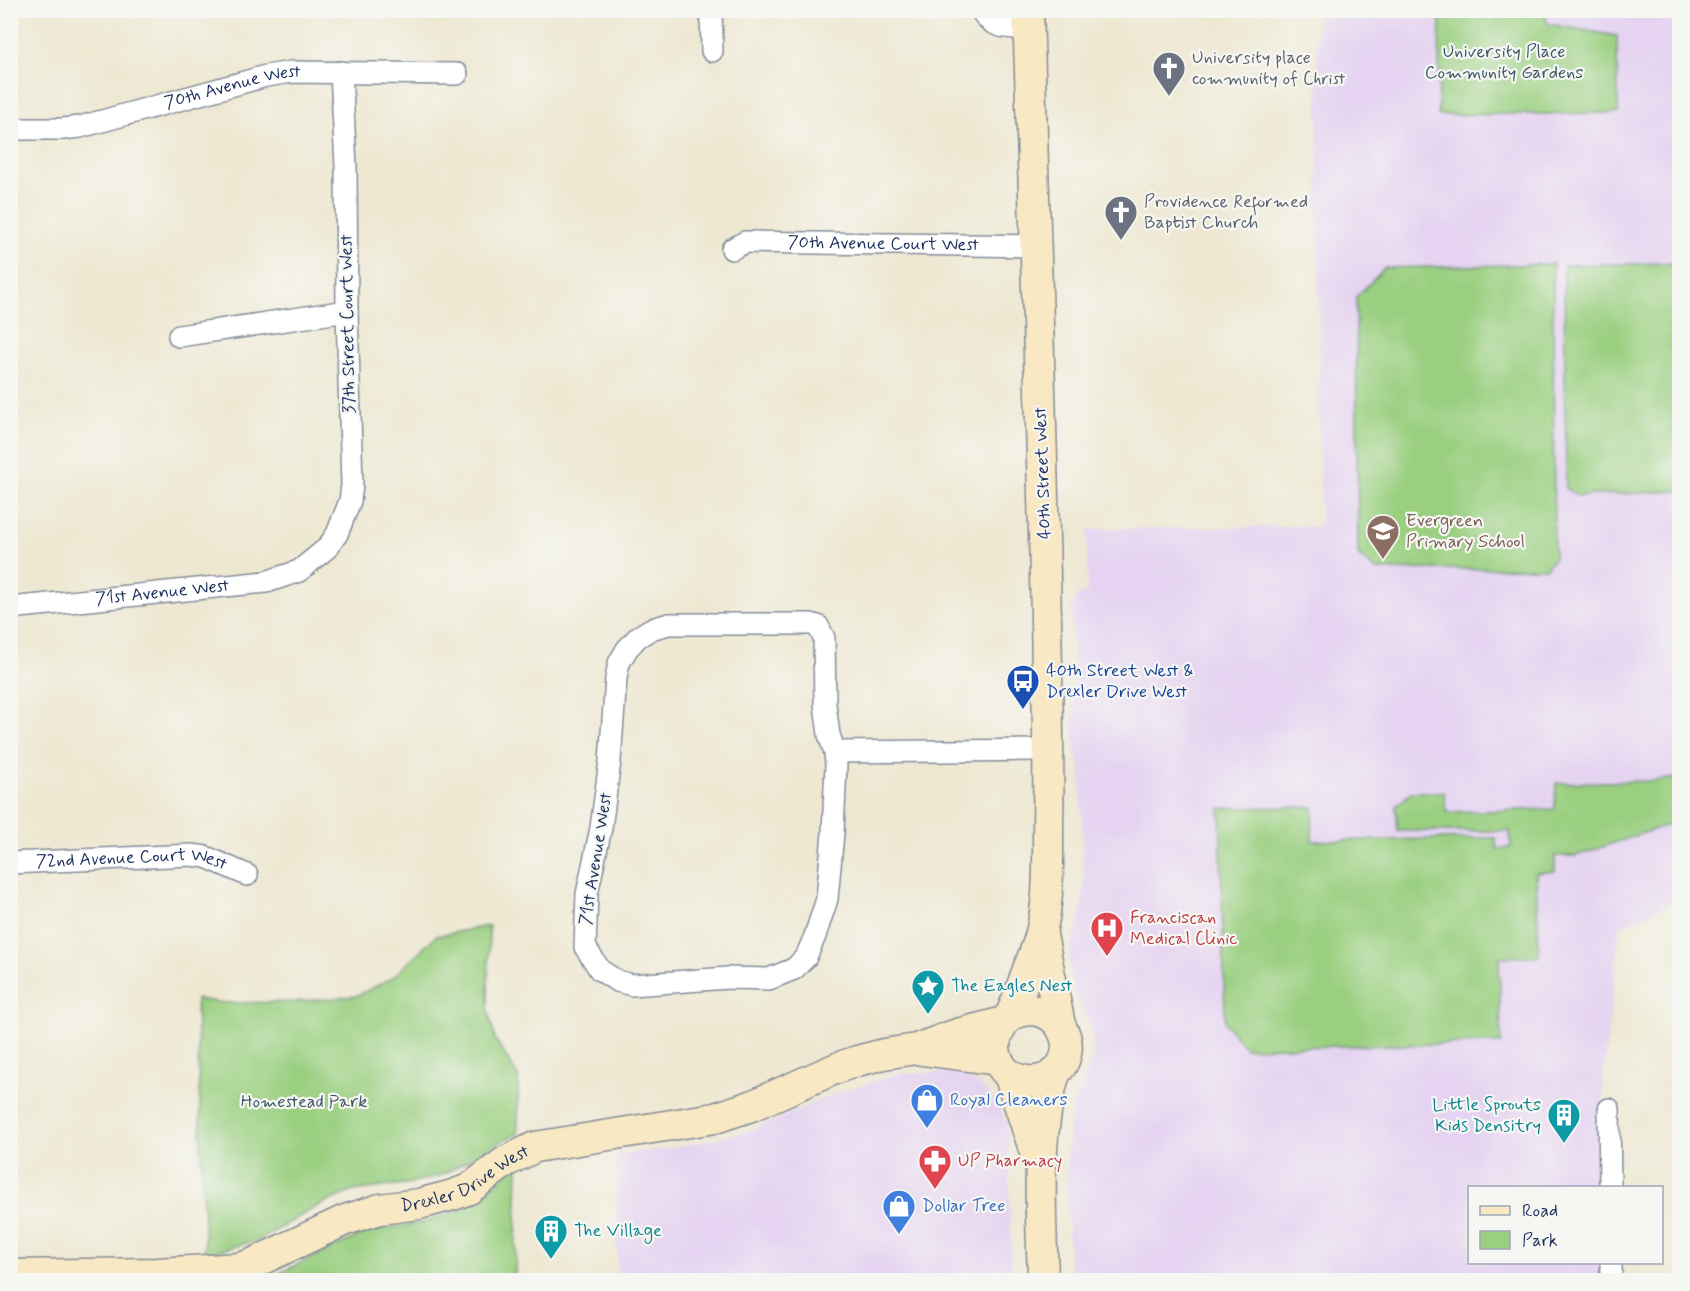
<svg xmlns="http://www.w3.org/2000/svg" width="1690" height="1291" viewBox="0 0 1690 1291" font-family="Mynerve,sans-serif">
<rect width="100%" height="100%" fill="#f6f6f2"/>
<filter id="ink" filterUnits="userSpaceOnUse"><feTurbulence type="fractalNoise" baseFrequency=".0167" numOctaves="2"/><feDisplacementMap in="SourceGraphic" scale="12" xChannelSelector="R" yChannelSelector="G"/><feConvolveMatrix kernelMatrix="1 2 1 2 8 2 1 2 1" color-interpolation-filters="sRGB"/></filter>
<filter id="wash" filterUnits="userSpaceOnUse"><feTurbulence type="fractalNoise" baseFrequency=".008" numOctaves="4" result="noise"/><feDisplacementMap in="SourceGraphic" scale="24" xChannelSelector="R" yChannelSelector="G"/><feGaussianBlur stdDeviation="1.35" result="paint"/><feColorMatrix in="noise" values="0 0 0 0 0 0 0 0 0 0 0 0 0 0 0 0 0 1.4 0 .05"/><feComposite in="paint" operator="in"/></filter>
<g filter="url(#wash)">
<rect width="100%" height="100%" fill="#eee8d2"/>
<path fill="#e5d3f1" d="M 1317,11 L 1679,11 L 1679,898 L 1620,927 L 1603,1079 L 1603,1187 L 1470,1188 L 1470,1262 L 1603,1263 L 1603,1280 L 1070,1280 L 1066,1188 L 1068,1135 L 1073,1102 L 1081,1091 L 1094,1053 L 1090,1023 L 1075,995 L 1070,973 L 1069,952 L 1079,922 L 1084,884 L 1080,764 L 1075,754 L 1074,744 L 1072,603 L 1076,597 L 1087,592 L 1088,529 L 1320,526 Z
M 938,1072 L 962,1075 L 977,1083 L 990,1094 L 1001,1110 L 1008,1126 L 1012,1280 L 617,1280 L 616,1155 L 683,1146 L 749,1131 L 830,1096 L 897,1074 Z"/>
<path fill="#9acf80" stroke="#5a7f6f" stroke-width="1.5" d="M 1440,11 L 1544,11 L 1548,24 L 1617,36 L 1618,113 L 1438,115 Z
M 1679,263 L 1679,491 L 1578,496 L 1566,488 L 1564,265 Z
M 1553,264 L 1554,558 L 1546,568 L 1376,570 L 1358,555 L 1356,297 L 1385,268 Z
M 1679,778 L 1679,821 L 1576,856 L 1555,856 L 1555,871 L 1536,873 L 1539,956 L 1499,957 L 1501,1043 L 1245,1048 L 1225,1023 L 1220,808 L 1313,807 L 1312,841 L 1496,838 L 1497,849 L 1511,847 L 1510,831 L 1398,831 L 1396,806 L 1412,792 L 1444,792 L 1446,812 L 1555,809 L 1556,783 L 1648,781 Z
M 489,926 L 488,1009 L 495,1039 L 518,1076 L 518,1134 L 505,1139 L 442,1175 L 411,1183 L 352,1191 L 318,1206 L 259,1240 L 205,1254 L 196,999 L 225,1003 L 293,1002 L 356,996 L 392,978 L 436,936 Z
M 518,1165 L 515,1280 L 264,1280 L 369,1231 L 421,1223 L 463,1209 Z"/>
</g>
<g filter="url(#ink)">
<g fill="none" stroke-linecap="round" stroke-linejoin="round">
<defs>
<g id="street">
<path d="M 711,10 L 712,51"/>
<path d="M 981,10 C 991,29 1009,28 1028,28"/>
<path id="s1" d="M 10,129 L 63,129 L 80,127 L 266,76 L 292,72 L 457,74"/>
<path id="s2" d="M 732,249 L 745,242 L 1037,246"/>
<path d="M 179,336 L 347,311"/>
<path id="s3" d="M 10,608 L 266,582 L 299,571 L 327,548 L 337,534 L 350,501 L 352,485 L 347,311 L 346,166 L 341,72"/>
<path d="M 669,624 L 811,624 L 818,626 L 824,638 L 825,704 L 829,735 L 835,752 L 836,765 L 833,833 L 827,899 L 815,936 L 806,957 L 794,969 L 769,979 L 728,978 L 632,985 L 617,981 L 600,970 L 585,947 L 587,894 L 601,828 L 610,761 L 616,678 L 619,663 L 627,649 L 638,637 L 651,629 Z"/>
<path d="M 835,752 L 1049,750"/>
<path id="s4" d="M 10,863 L 192,855 L 206,857 L 247,875"/>
<path d="M 1609,1109 L 1610,1188"/>
<path d="M 1611,1262 L 1611,1280"/>
</g>
<g id="secondary">
<path d="M 1042,935 L 1060,1025"/>
<path d="M 1010,1016 C 1058,991 1089,1056 1047,1078 C 1036,1083 1022,1082 1011,1076 C 995,1065 990,1043 1001,1027 C 1004,1021 1009,1018 1012,1012 C 1020,993 1026,973 1034,954 C 1050,916 1048,872 1048,831 C 1049,777 1048,724 1047,670 C 1043,450 1035,230 1028,10"/>
<path d="M 922,1050 L 998,1060"/>
<path d="M 1009,1074 L 1038,1161"/>
<path id="s5" d="M 10,1275 L 157,1273 L 240,1268 L 252,1264 L 345,1220 L 380,1209 L 419,1204 L 453,1195 L 469,1189 L 505,1162 L 535,1147 L 715,1118 L 751,1106 L 837,1068 L 857,1061 L 884,1054 L 916,1049 L 957,1034 L 1004,1022"/>
<path d="M 1043,1280 C 1041,1211 1035,1140 1055,1072"/>
</g>
</defs>
<use href="#street" stroke="#848c98" stroke-width="24"/>
<use href="#secondary" stroke="#848c98" stroke-width="33"/>
<use href="#street" stroke="#fff" stroke-width="21"/>
<use href="#secondary" stroke="#f8e8c3" stroke-width="30"/>
</g>
</g>
<defs>
<symbol id="church-pin" viewBox="-11 -11 22 30"><path d="M0 17L-7.5 6A9.5 9.5 0 1 1 7.5 6Z" fill="#6b7280" stroke="#f6f6f2"/><path d="M-1.2-6h2.4v3.5h3.3v2.4h-3.3V6h-2.4V-.1h-3.3v-2.4h3.3Z" fill="#fff"/></symbol>
<symbol id="school-pin" viewBox="-11 -11 22 30"><path d="M0 17L-7.5 6A9.5 9.5 0 1 1 7.5 6Z" fill="#8d6e63" stroke="#f6f6f2"/><path d="M0-5L7-2L0 1L-7-2ZM-4 1L0 2.5L4 1V4Q0 6-4 4Z" fill="#fff"/></symbol>
<symbol id="bus-pin" viewBox="-11 -11 22 30"><path d="M0 17L-7.5 6A9.5 9.5 0 1 1 7.5 6Z" fill="#1a4fb4" stroke="#f6f6f2"/><path d="M-5-6H5V4H4V6H2V4H-2V6H-4V4H-5ZM-3.5-4V0h7V-4ZM-3.5 1.2v1.5H-2V1.2ZM2 1.2v1.5H3.5V1.2Z" fill="#fff"/></symbol>
<symbol id="hospital-pin" viewBox="-11 -11 22 30"><path d="M0 17L-7.5 6A9.5 9.5 0 1 1 7.5 6Z" fill="#e0444e" stroke="#f6f6f2"/><path d="M-5-5h3v3.5h4V-5h3V5h-3V1.5h-4V5h-3Z" fill="#fff"/></symbol>
<symbol id="sight-pin" viewBox="-11 -11 22 30"><path d="M0 17L-7.5 6A9.5 9.5 0 1 1 7.5 6Z" fill="#0f9aa8" stroke="#f6f6f2"/><path d="M0-6L1.8-2.2L6-1.7L2.9 1.2L3.7 5.4L0 3.3L-3.7 5.4L-2.9 1.2L-6-1.7L-1.8-2.2Z" fill="#fff"/></symbol>
<symbol id="shop-pin" viewBox="-11 -11 22 30"><path d="M0 17L-7.5 6A9.5 9.5 0 1 1 7.5 6Z" fill="#3f7fe0" stroke="#f6f6f2"/><path d="M-5-2.5h2.3a2.7 3.5 0 0 1 5.4 0H5L5.5 6h-11ZM-1.5-2.5h3a1.5 2.3 0 0 0-3 0Z" fill="#fff"/></symbol>
<symbol id="building-pin" viewBox="-11 -11 22 30"><path d="M0 17L-7.5 6A9.5 9.5 0 1 1 7.5 6Z" fill="#0f9aa8" stroke="#f6f6f2"/><path d="M-4-6H4V6H1V3H-1V6H-4ZM-2.5-4.3h1.7v1.8h-1.7ZM.8-4.3h1.7v1.8H.8ZM-2.5-1h1.7V.8h-1.7ZM.8-1h1.7V.8H.8Z" fill="#fff"/></symbol>
<symbol id="pharmacy-pin" viewBox="-11 -11 22 30"><path d="M0 17L-7.5 6A9.5 9.5 0 1 1 7.5 6Z" fill="#e0444e" stroke="#f6f6f2"/><path d="M-2-6h4v4h4v4h-4v4h-4v-4h-4v-4h4Z" fill="#fff"/></symbol>
</defs>
<g fill-rule="evenodd">
<use href="#church-pin" x="1150" y="49" width="38" height="52"/>
<use href="#church-pin" x="1102" y="193" width="38" height="52"/>
<use href="#school-pin" x="1364" y="512" width="38" height="52"/>
<use href="#bus-pin" x="1004" y="662" width="38" height="52"/>
<use href="#hospital-pin" x="1088" y="909" width="38" height="52"/>
<use href="#sight-pin" x="909" y="967" width="38" height="52"/>
<use href="#shop-pin" x="908" y="1081" width="38" height="52"/>
<use href="#building-pin" x="1545" y="1096" width="38" height="52"/>
<use href="#pharmacy-pin" x="916" y="1142" width="38" height="52"/>
<use href="#shop-pin" x="880" y="1187" width="38" height="52"/>
<use href="#building-pin" x="532" y="1212" width="38" height="52"/>
</g>
<g text-anchor="middle" dominant-baseline="central" stroke-width="4.5" stroke-linejoin="round" paint-order="stroke">
<g font-size="18" fill="#3b5766" stroke="#f6f6f2">
<text x="1504" y="52">University Place<tspan x="1504" dy="21">Community Gardens</tspan></text>
<text x="304" y="1102">Homestead Park</text>
</g>
<g font-size="18" fill="#5b616d" stroke="#f6f6f2" text-anchor="start">
<text x="1192" y="58">University place<tspan x="1192" dy="21">community of Christ</tspan></text>
<text x="1144" y="202">Providence Reformed<tspan x="1144" dy="21">Baptist Church</tspan></text>
</g>
<g font-size="18" fill="#1b2f5e" stroke="#f6f6f2">
<text stroke="none"><textPath href="#s1" startOffset="228">70th Avenue West</textPath></text>
<text stroke="none"><textPath href="#s2" startOffset="153">70th Avenue Court West</textPath></text>
<text transform="translate(348 324) rotate(-91)">37th Street Court West</text>
<text transform="translate(1043 473) rotate(-92)">40th Street West</text>
<text stroke="none"><textPath href="#s3" startOffset="153">71st Avenue West</textPath></text>
<text transform="translate(596 859) rotate(-81)">71st Avenue West</text>
<text stroke="none"><textPath href="#s4" startOffset="122">72nd Avenue Court West</textPath></text>
<text stroke="none"><textPath href="#s5" startOffset="474">Drexler Drive West</textPath></text>
</g>
<g font-size="18" fill="#785e54" stroke="#f6f6f2" text-anchor="start">
<text x="1406" y="521">Evergreen<tspan x="1406" dy="21">Primary School</tspan></text>
</g>
<g font-size="18" fill="#164399" stroke="#f6f6f2" text-anchor="start">
<text x="1046" y="671">40th Street West &amp;<tspan x="1046" dy="21">Drexler Drive West</tspan></text>
</g>
<g font-size="18" fill="#be3a42" stroke="#f6f6f2" text-anchor="start">
<text x="1130" y="918">Franciscan<tspan x="1130" dy="21">Medical Clinic</tspan></text>
<text x="958" y="1161">UP Pharmacy</text>
</g>
<g font-size="18" fill="#0d838f" stroke="#f6f6f2" text-anchor="start">
<text x="951" y="986">The Eagles Nest</text>
<text x="1541" y="1105" text-anchor="end">Little Sprouts<tspan x="1541" dy="21">Kids Densitry</tspan></text>
<text x="574" y="1231">The Village</text>
</g>
<g font-size="18" fill="#366cbe" stroke="#f6f6f2" text-anchor="start">
<text x="950" y="1100">Royal Cleaners</text>
<text x="922" y="1206">Dollar Tree</text>
</g>
</g>
<rect width="1690" height="1291" fill="none" stroke="#f6f6f2" stroke-width="36"/>
<rect x="1468" y="1186" width="195" height="78" fill="#f6f6f2" stroke="#9ea6b7" stroke-width="1.5"/>
<rect x="1480" y="1206" width="30" height="9" fill="#f8e8c3" stroke="#9ea6b7" stroke-width="1.5"/>
<text x="1522" y="1216" font-size="18" fill="#1b2f5e">Road</text>
<rect x="1480" y="1231" width="30" height="18" fill="#9acf80" stroke="#9ea6b7" stroke-width="1.5"/>
<text x="1522" y="1246" font-size="18" fill="#1b2f5e">Park</text>
</svg>
